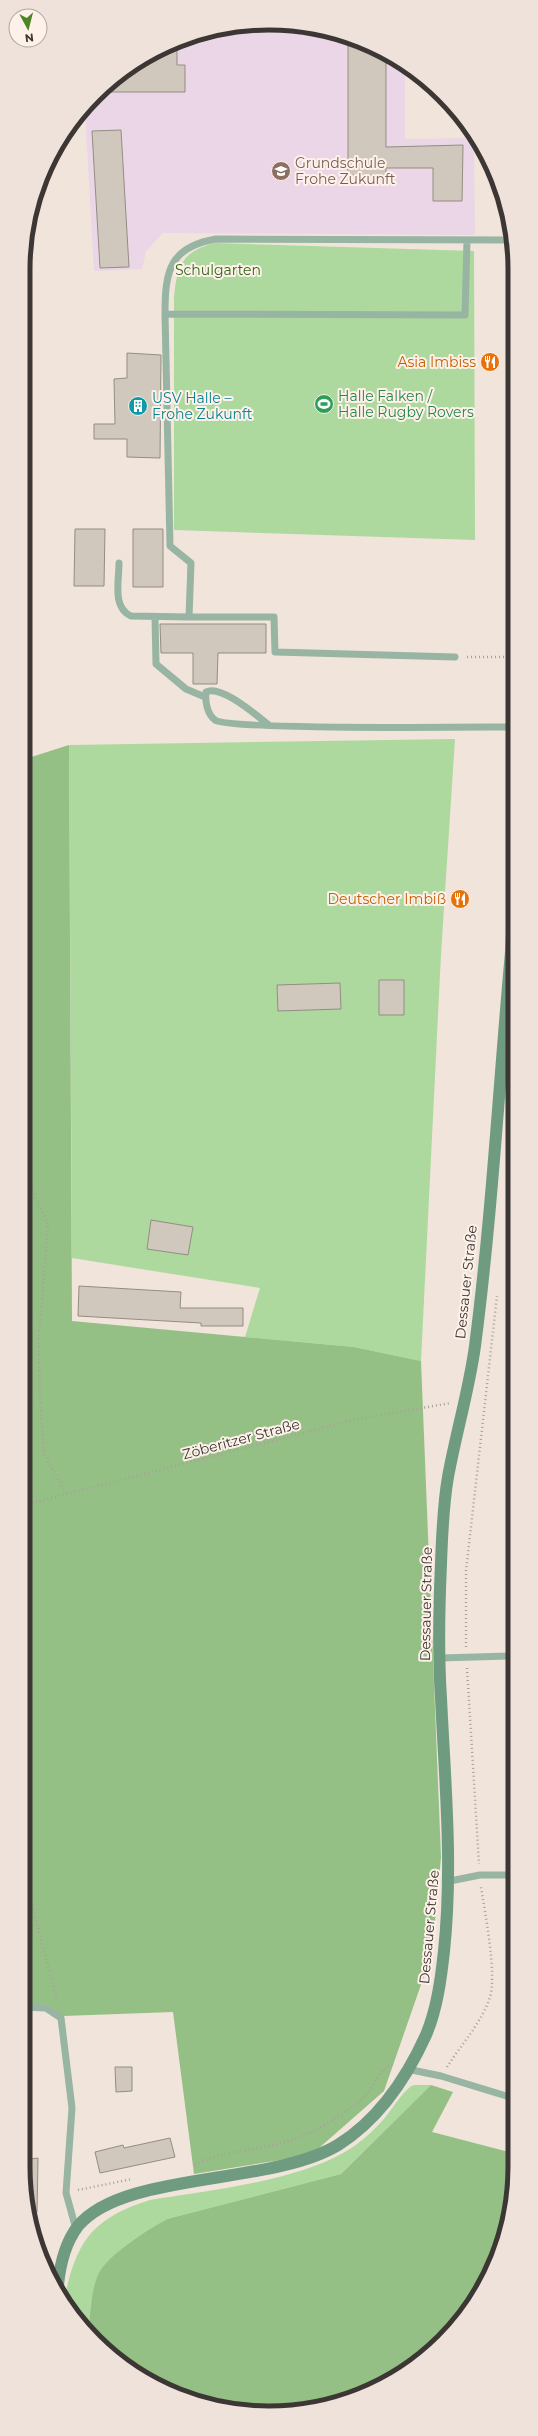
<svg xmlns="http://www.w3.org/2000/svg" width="538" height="2436" viewBox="0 0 538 2436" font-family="Montserrat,sans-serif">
<rect width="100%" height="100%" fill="#f1e4db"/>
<path fill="#f0d5d8" d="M 514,1169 L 514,1251 L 506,1250 Z"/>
<path fill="#ead6e6" d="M 301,25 L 378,48 L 405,68 L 405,139 L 472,138 L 474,142 L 475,235 L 163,233 L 146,251 L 142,269 L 94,271 L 85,113 L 119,74 L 205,31 Z"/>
<path fill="#add99e" d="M 215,243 L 474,251 L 475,540 L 174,530 L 174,297 C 177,266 182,251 215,243 Z
M 455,739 L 441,954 L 421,1361 L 354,1347 L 245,1337 L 260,1288 L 72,1258 L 69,745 Z
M 414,2085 L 431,2085 L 341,2174 L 167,2219 C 150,2228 104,2257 98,2275 C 92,2292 91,2312 88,2330 L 65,2296 C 77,2239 94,2218 150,2200 C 208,2191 295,2181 345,2152 C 359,2144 371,2133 382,2121 C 391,2112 404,2088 414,2085 Z"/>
<path fill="#94c085" d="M 69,745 L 72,1321 L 354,1347 L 421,1361 L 441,1857 L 432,1953 L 384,2091 L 311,2155 L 194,2174 L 173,2012 L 63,2016 L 47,2005 L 23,2004 L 25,759 Z
M 431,2085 L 453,2092 L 432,2132 L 513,2153 L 513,2199 L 482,2290 L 431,2352 L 348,2400 L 253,2412 L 175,2394 L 95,2341 L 88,2330 C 91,2312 91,2291 98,2275 C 104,2257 150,2228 167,2219 L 341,2174 Z"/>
<path fill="#d0c8bc" stroke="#948d82" d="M 348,39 L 378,48 L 386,54 L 386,147 L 463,145 L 462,201 L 433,201 L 433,168 L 386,168 L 386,175 L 348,175 Z
M 177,45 L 177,65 L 185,65 L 185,92 L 104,92 L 119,74 L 138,65 L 149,65 L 149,59 Z
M 121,130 L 129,267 L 100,268 L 92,131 Z
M 127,353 L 161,355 L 160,458 L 127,457 L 127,439 L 94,439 L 94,424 L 115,424 L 114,379 L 127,378 Z
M 75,529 L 105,529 L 104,586 L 74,586 Z
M 133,529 L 163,529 L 163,587 L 133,587 Z
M 160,624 L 266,624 L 266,653 L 218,653 L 217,684 L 193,684 L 193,653 L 161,653 Z
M 379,980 L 404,980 L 404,1015 L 379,1015 Z
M 340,983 L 341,1009 L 278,1011 L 277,985 Z
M 151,1220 L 193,1227 L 188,1255 L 147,1249 Z
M 79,1286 L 181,1292 L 180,1308 L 243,1308 L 243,1326 L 201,1326 L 201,1323 L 78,1316 Z
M 115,2067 L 132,2067 L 132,2091 L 116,2092 Z
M 170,2138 L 175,2157 L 100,2173 L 95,2152 L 123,2145 L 124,2148 Z
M 38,2158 L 37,2212 L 32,2212 L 23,2160 Z"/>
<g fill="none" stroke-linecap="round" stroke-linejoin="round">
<path stroke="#aaa099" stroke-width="2.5" stroke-dasharray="1 3" stroke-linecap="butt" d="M 467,657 L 514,657
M 24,1172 L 48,1224 L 39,1339 L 40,1398 L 44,1454 L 67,1495
M 24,1505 L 357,1419 L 451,1403
M 466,1647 L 466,1571 L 497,1296
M 467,1668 L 479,1864
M 23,1870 L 57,2001
M 447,2067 C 461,2045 482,2022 490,1997 C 497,1975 485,1912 481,1887
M 195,2165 C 225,2148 267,2151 300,2137 C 317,2130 353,2109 365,2096 C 376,2084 379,2068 395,2063
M 78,2190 L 132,2179"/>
<path stroke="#97b5a2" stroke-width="7" d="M 467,240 L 465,315 L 165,314 C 165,272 169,247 216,239 L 512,240
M 119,563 C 119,581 112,608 131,616 L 189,617 L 191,563 L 170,546 L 165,314
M 155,617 L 156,664 L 186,689 L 205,697
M 189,617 L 274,617 L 275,652 L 455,657
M 269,725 C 257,716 221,684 206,692 C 205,701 207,714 215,720 C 227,730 479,727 514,727
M 501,1072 L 514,1074
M 440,1658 L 513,1656
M 450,1881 L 480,1875 L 513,1875
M 23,2007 L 46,2008 L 61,2018 L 72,2108 L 66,2193 L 76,2229
M 407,2069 L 441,2076 L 513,2098"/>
<path stroke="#6f9c81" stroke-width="12" d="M 58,2285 C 60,2265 65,2243 78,2226 C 124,2171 270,2186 338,2145 C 378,2120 407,2077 426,2035 C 437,2009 441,1979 444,1951 C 453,1866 445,1783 441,1698 C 438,1654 439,1608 441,1564 C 442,1536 443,1505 448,1477 C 456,1433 469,1390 475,1346 C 492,1215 499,1083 511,952 L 514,894"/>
</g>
<defs>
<symbol id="school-disc" viewBox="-11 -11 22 22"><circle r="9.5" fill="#8d6e63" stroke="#fef1e9"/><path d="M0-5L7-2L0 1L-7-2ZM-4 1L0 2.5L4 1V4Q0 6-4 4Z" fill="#fff"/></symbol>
<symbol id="restaurant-disc" viewBox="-11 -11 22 22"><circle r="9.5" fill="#e8710a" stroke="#fef1e9"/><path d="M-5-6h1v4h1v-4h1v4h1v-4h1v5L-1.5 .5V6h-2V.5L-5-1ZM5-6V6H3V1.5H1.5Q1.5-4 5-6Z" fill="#fff"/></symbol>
<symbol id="stadium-disc" viewBox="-11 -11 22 22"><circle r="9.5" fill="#2e9e5b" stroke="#fef1e9"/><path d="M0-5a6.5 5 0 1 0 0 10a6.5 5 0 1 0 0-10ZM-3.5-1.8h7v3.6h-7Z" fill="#fff"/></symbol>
<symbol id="building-disc" viewBox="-11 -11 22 22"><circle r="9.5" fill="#0f9aa8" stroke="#fef1e9"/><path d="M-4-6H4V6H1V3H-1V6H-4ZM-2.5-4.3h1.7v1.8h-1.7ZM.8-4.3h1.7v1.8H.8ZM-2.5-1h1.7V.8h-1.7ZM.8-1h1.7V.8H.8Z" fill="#fff"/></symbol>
</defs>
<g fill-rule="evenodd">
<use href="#school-disc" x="270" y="160" width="22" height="22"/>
<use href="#restaurant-disc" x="479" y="351" width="22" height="22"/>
<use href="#stadium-disc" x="313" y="393" width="22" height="22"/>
<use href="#building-disc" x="127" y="395" width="22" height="22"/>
<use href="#restaurant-disc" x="449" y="888" width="22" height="22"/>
</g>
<g text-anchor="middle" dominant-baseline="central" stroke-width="4" stroke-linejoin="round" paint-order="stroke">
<g font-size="14" fill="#785e54" stroke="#fef1e9" text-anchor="start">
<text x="295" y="163">Grundschule<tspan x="295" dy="16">Frohe Zukunft</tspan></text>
</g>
<g font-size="14" fill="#2f6617" stroke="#fef1e9">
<text x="218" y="270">Schulgarten</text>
</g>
<g font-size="14" fill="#c56008" stroke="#fef1e9" text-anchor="end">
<text x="476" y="362">Asia Imbiss</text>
<text x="446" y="899">Deutscher Imbiß</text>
</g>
<g font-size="14" fill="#27864d" stroke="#fef1e9" text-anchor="start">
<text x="338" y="396">Halle Falken /<tspan x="338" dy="16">Halle Rugby Rovers</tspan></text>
</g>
<g font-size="14" fill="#0d838f" stroke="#fef1e9" text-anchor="start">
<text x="152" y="398">USV Halle –<tspan x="152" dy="16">Frohe Zukunft</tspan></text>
</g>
<g font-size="14" fill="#3c3734" stroke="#fef1e9">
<text transform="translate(466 1282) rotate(-84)">Dessauer Straße</text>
<text transform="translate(241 1439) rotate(-15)">Zöberitzer Straße</text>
<text transform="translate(426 1604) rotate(-89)">Dessauer Straße</text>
<text transform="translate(429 1927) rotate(-85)">Dessauer Straße</text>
</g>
</g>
<path d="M0 0H538V2436H0ZM269 30H269A239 239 0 0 1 508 269V2167A239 239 0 0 1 269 2406H269A239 239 0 0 1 30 2167V269A239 239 0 0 1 269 30Z" fill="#eee2db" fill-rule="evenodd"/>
<path fill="none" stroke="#3c3734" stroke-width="5" d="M269 30H269A239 239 0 0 1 508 269V2167A239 239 0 0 1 269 2406H269A239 239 0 0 1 30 2167V269A239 239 0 0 1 269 30Z"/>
<g transform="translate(28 28) rotate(173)"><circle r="19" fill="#fef1e9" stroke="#b0a7a1"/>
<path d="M0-3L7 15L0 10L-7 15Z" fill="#4c8622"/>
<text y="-6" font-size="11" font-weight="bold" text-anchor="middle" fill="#3c3734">N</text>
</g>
</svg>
